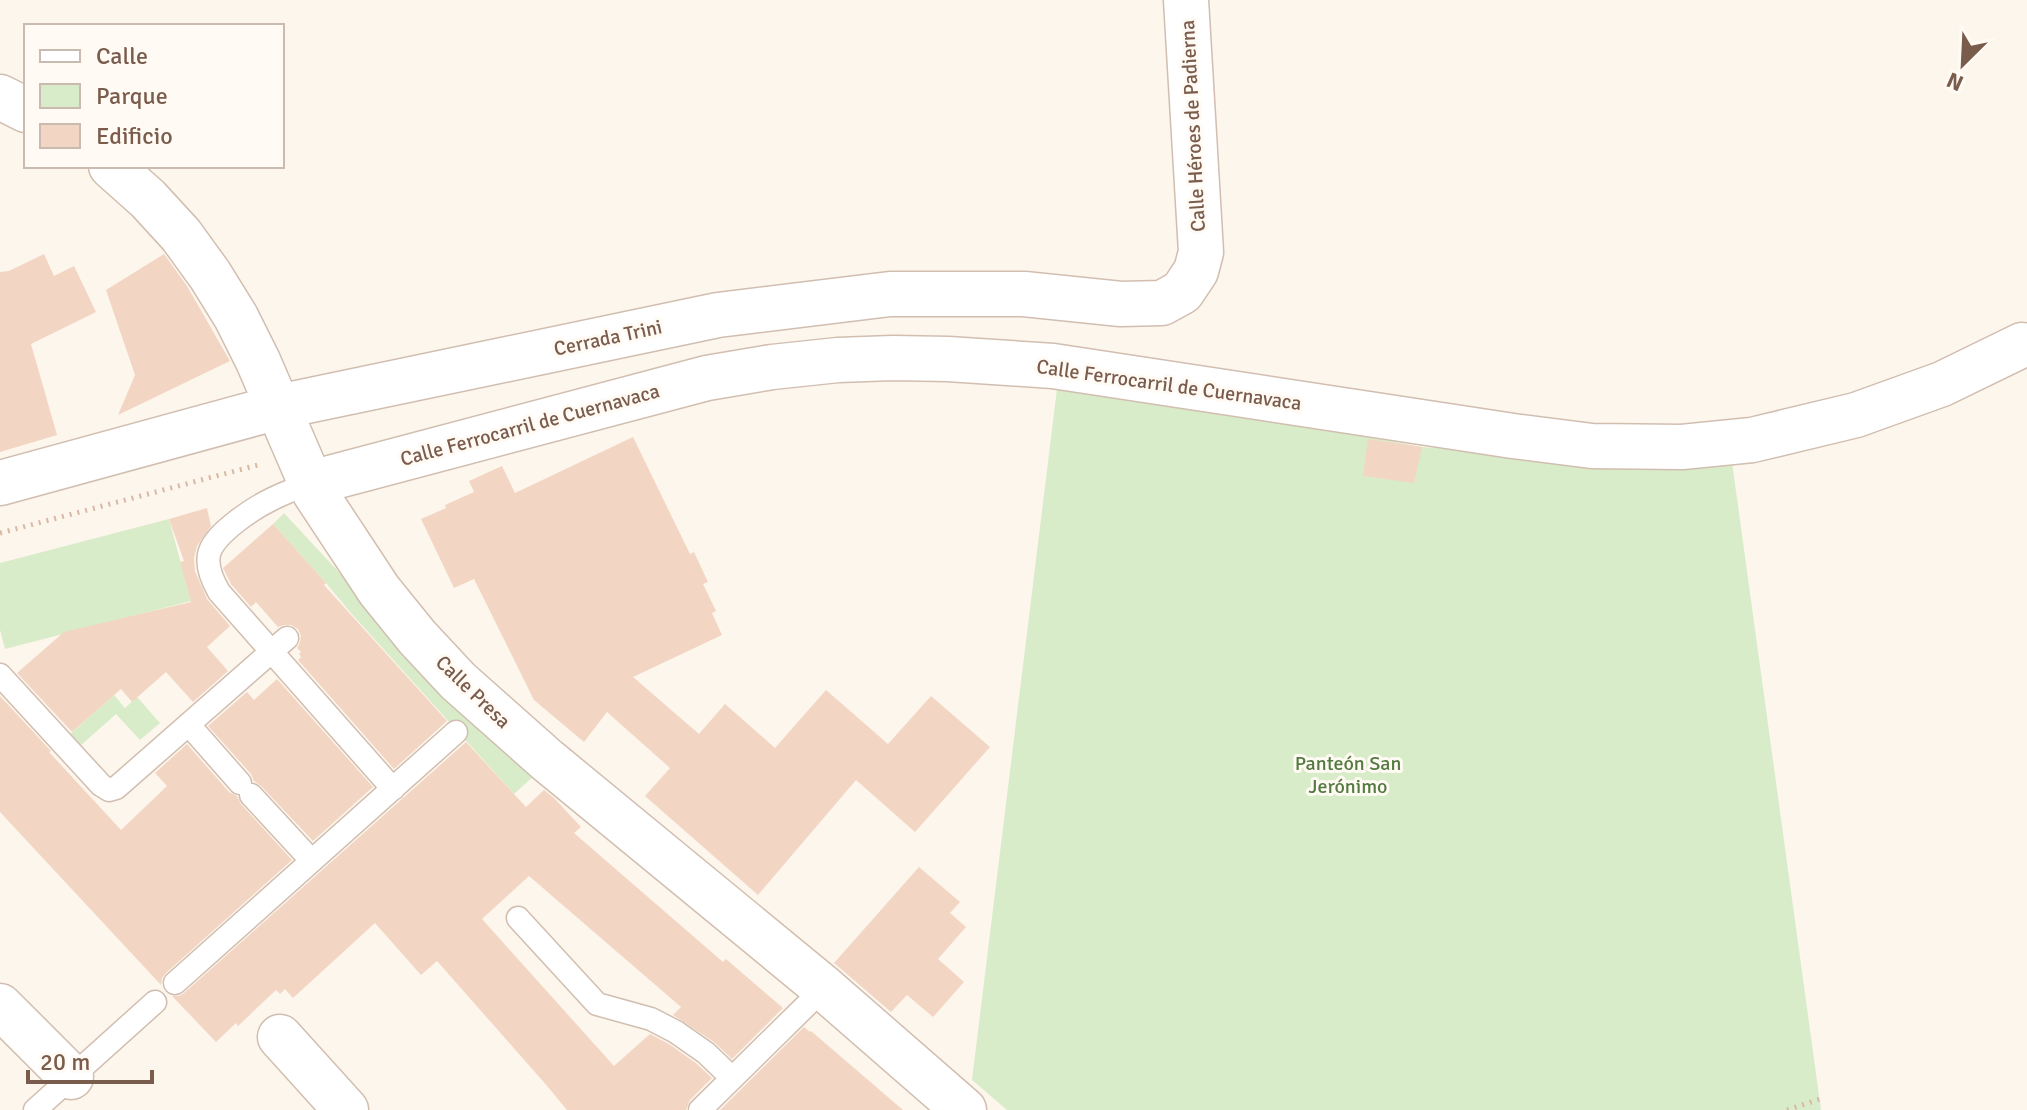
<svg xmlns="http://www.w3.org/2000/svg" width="2027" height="1110" viewBox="0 0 2027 1110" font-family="Signika,sans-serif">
<rect width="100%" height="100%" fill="#fdf6ec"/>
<path fill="#d8ecc9" d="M 1057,389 L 1329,430 L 1422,447 L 1580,458 L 1732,462 L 1821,1110 L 1007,1110 L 972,1080 Z
M 284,513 L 491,736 L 535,775 L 514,794 L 350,612 L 326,583 L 273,524 Z
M 169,519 L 191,601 L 5,649 L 0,630 L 0,563 Z
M 114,695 L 125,708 L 137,697 L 160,723 L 140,740 L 116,714 L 80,746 L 69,735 Z"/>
<path fill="#f3d5c3" d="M 44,254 L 54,276 L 74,266 L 96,312 L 31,344 L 57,435 L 0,452 L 0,272 L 9,271 Z
M 164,254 L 187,286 L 230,361 L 118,415 L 135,375 L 106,290 Z
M 633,437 L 690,554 L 694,552 L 708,582 L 703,584 L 716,611 L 712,613 L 722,635 L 633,677 L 699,734 L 725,704 L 775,748 L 826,690 L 888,744 L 931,696 L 990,747 L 915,832 L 856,780 L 758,895 L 645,796 L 670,768 L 607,712 L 584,742 L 534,700 L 474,579 L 454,588 L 421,519 L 446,508 L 445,505 L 474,492 L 469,481 L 502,466 L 515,493 Z
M 1368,439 L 1422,447 L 1414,483 L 1363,476 Z
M 207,508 L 211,526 L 197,546 L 194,558 L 195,571 L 207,599 L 230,626 L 207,647 L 228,671 L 193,702 L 166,672 L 132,702 L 121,689 L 72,732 L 17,673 L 64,632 L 191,602 L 180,562 L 184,561 L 169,519 Z
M 273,524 L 326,583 L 324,585 L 447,721 L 394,769 L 298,660 L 301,657 L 299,654 L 301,652 L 297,648 L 300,642 L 301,636 L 298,629 L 291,625 L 284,625 L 278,627 L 256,602 L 251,607 L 231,584 L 223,568 Z
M 277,679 L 373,787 L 313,841 L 261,786 L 254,781 L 251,774 L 208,726 L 247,692 L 254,700 Z
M 0,696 L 51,751 L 49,752 L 121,830 L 167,786 L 155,773 L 187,744 L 229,792 L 237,796 L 241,804 L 292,860 L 166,973 L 162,978 L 161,985 L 0,812 Z
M 466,742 L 526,807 L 544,790 L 554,798 L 581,827 L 574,833 L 723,962 L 726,959 L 783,1008 L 732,1059 L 714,1042 L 673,1015 L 681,1007 L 529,876 L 482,919 L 614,1066 L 650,1034 L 669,1044 L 697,1064 L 712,1078 L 690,1100 L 686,1110 L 567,1110 L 548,1087 L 437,961 L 421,975 L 375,923 L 293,998 L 285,989 L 280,994 L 276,990 L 238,1026 L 236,1023 L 216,1042 L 172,996 L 179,996 L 184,993 Z
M 919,867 L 960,902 L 950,913 L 966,927 L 938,959 L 964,982 L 933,1017 L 907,995 L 891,1012 L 834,963 Z
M 804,1027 L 810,1032 L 811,1031 L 903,1110 L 720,1110 Z"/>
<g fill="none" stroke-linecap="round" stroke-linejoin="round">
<defs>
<path id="service" d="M 311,483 C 283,493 260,503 237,521 C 208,544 199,557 219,592 L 393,789
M 0,675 L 101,785 L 109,790 L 116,788 L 287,638
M 189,725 L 240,783
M 251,795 L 311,860
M 518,918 L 597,1004 L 651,1019 L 676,1032 L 706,1053 L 732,1078
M 175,983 L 456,732
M 35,1110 L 155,1002
M 700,1110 L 824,988"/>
<path id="minor" d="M 0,97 L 26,110
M 111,166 L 148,199 L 181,235 L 210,275 L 236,317 L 258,361 L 315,493 L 379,590 L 417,637 L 458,681 L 547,760 L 824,988 L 964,1110
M 0,483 L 278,407 L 718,315 L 890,294 L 1024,294 L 1121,304 L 1162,303 L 1182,292 L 1196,271 L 1201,252 L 1186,0
M 311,483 L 707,378 L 772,367 L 838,360 L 893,358 L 948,359 L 1053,366 L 1513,436 L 1592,446 L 1682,447 L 1752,440 L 1856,415 L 1942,384 L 2022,345
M 0,1006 L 71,1077
M 280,1037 L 346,1110"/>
</defs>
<use href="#service" stroke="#d1beb0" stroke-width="25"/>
<use href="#minor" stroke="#d1beb0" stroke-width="47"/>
<path stroke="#d9b8a5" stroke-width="5" stroke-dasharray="2 6" stroke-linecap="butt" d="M 0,533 L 258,465
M 1787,1110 L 1820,1099"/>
<use href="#service" stroke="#fff" stroke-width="22"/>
<use href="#minor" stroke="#fff" stroke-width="44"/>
</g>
<g text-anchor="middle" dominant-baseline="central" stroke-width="6" stroke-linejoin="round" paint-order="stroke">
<g font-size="20" fill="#7a5c4d" stroke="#fffaf3">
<text transform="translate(1193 126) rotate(-93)">Calle Héroes de Padierna</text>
<text transform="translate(608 338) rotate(-12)">Cerrada Trini</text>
<text transform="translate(1169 385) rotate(8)">Calle Ferrocarril de Cuernavaca</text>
<text transform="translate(530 425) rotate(-15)">Calle Ferrocarril de Cuernavaca</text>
<text transform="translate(473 692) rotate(44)">Calle Presa</text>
</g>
<g font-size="20" fill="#537a41" stroke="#fffaf3">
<text x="1348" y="763">Panteón San<tspan x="1348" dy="23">Jerónimo</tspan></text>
</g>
</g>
<rect x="24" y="24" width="260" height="144" fill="#fffaf3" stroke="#cabbb1" stroke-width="2"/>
<rect x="40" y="50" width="40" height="12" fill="#ffffff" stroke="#cabbb1" stroke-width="2"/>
<text x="96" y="64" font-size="24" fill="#7a5c4d">Calle</text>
<rect x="40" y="84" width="40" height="24" fill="#d8ecc9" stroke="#cabbb1" stroke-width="2"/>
<text x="96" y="104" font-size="24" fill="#7a5c4d">Parque</text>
<rect x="40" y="124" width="40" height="24" fill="#f3d5c3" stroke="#cabbb1" stroke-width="2"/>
<text x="96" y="144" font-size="24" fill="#7a5c4d">Edificio</text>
<g transform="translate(1963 64) rotate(204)" stroke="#fffaf3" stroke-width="6" paint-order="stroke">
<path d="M0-6L14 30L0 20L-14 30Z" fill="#7a5c4d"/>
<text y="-12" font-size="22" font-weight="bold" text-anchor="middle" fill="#7a5c4d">N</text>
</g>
<path d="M28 1070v12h124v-12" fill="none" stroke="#7a5c4d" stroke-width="4"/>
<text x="40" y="1070" font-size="24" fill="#7a5c4d" stroke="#fffaf3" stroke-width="6" paint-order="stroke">20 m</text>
</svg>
